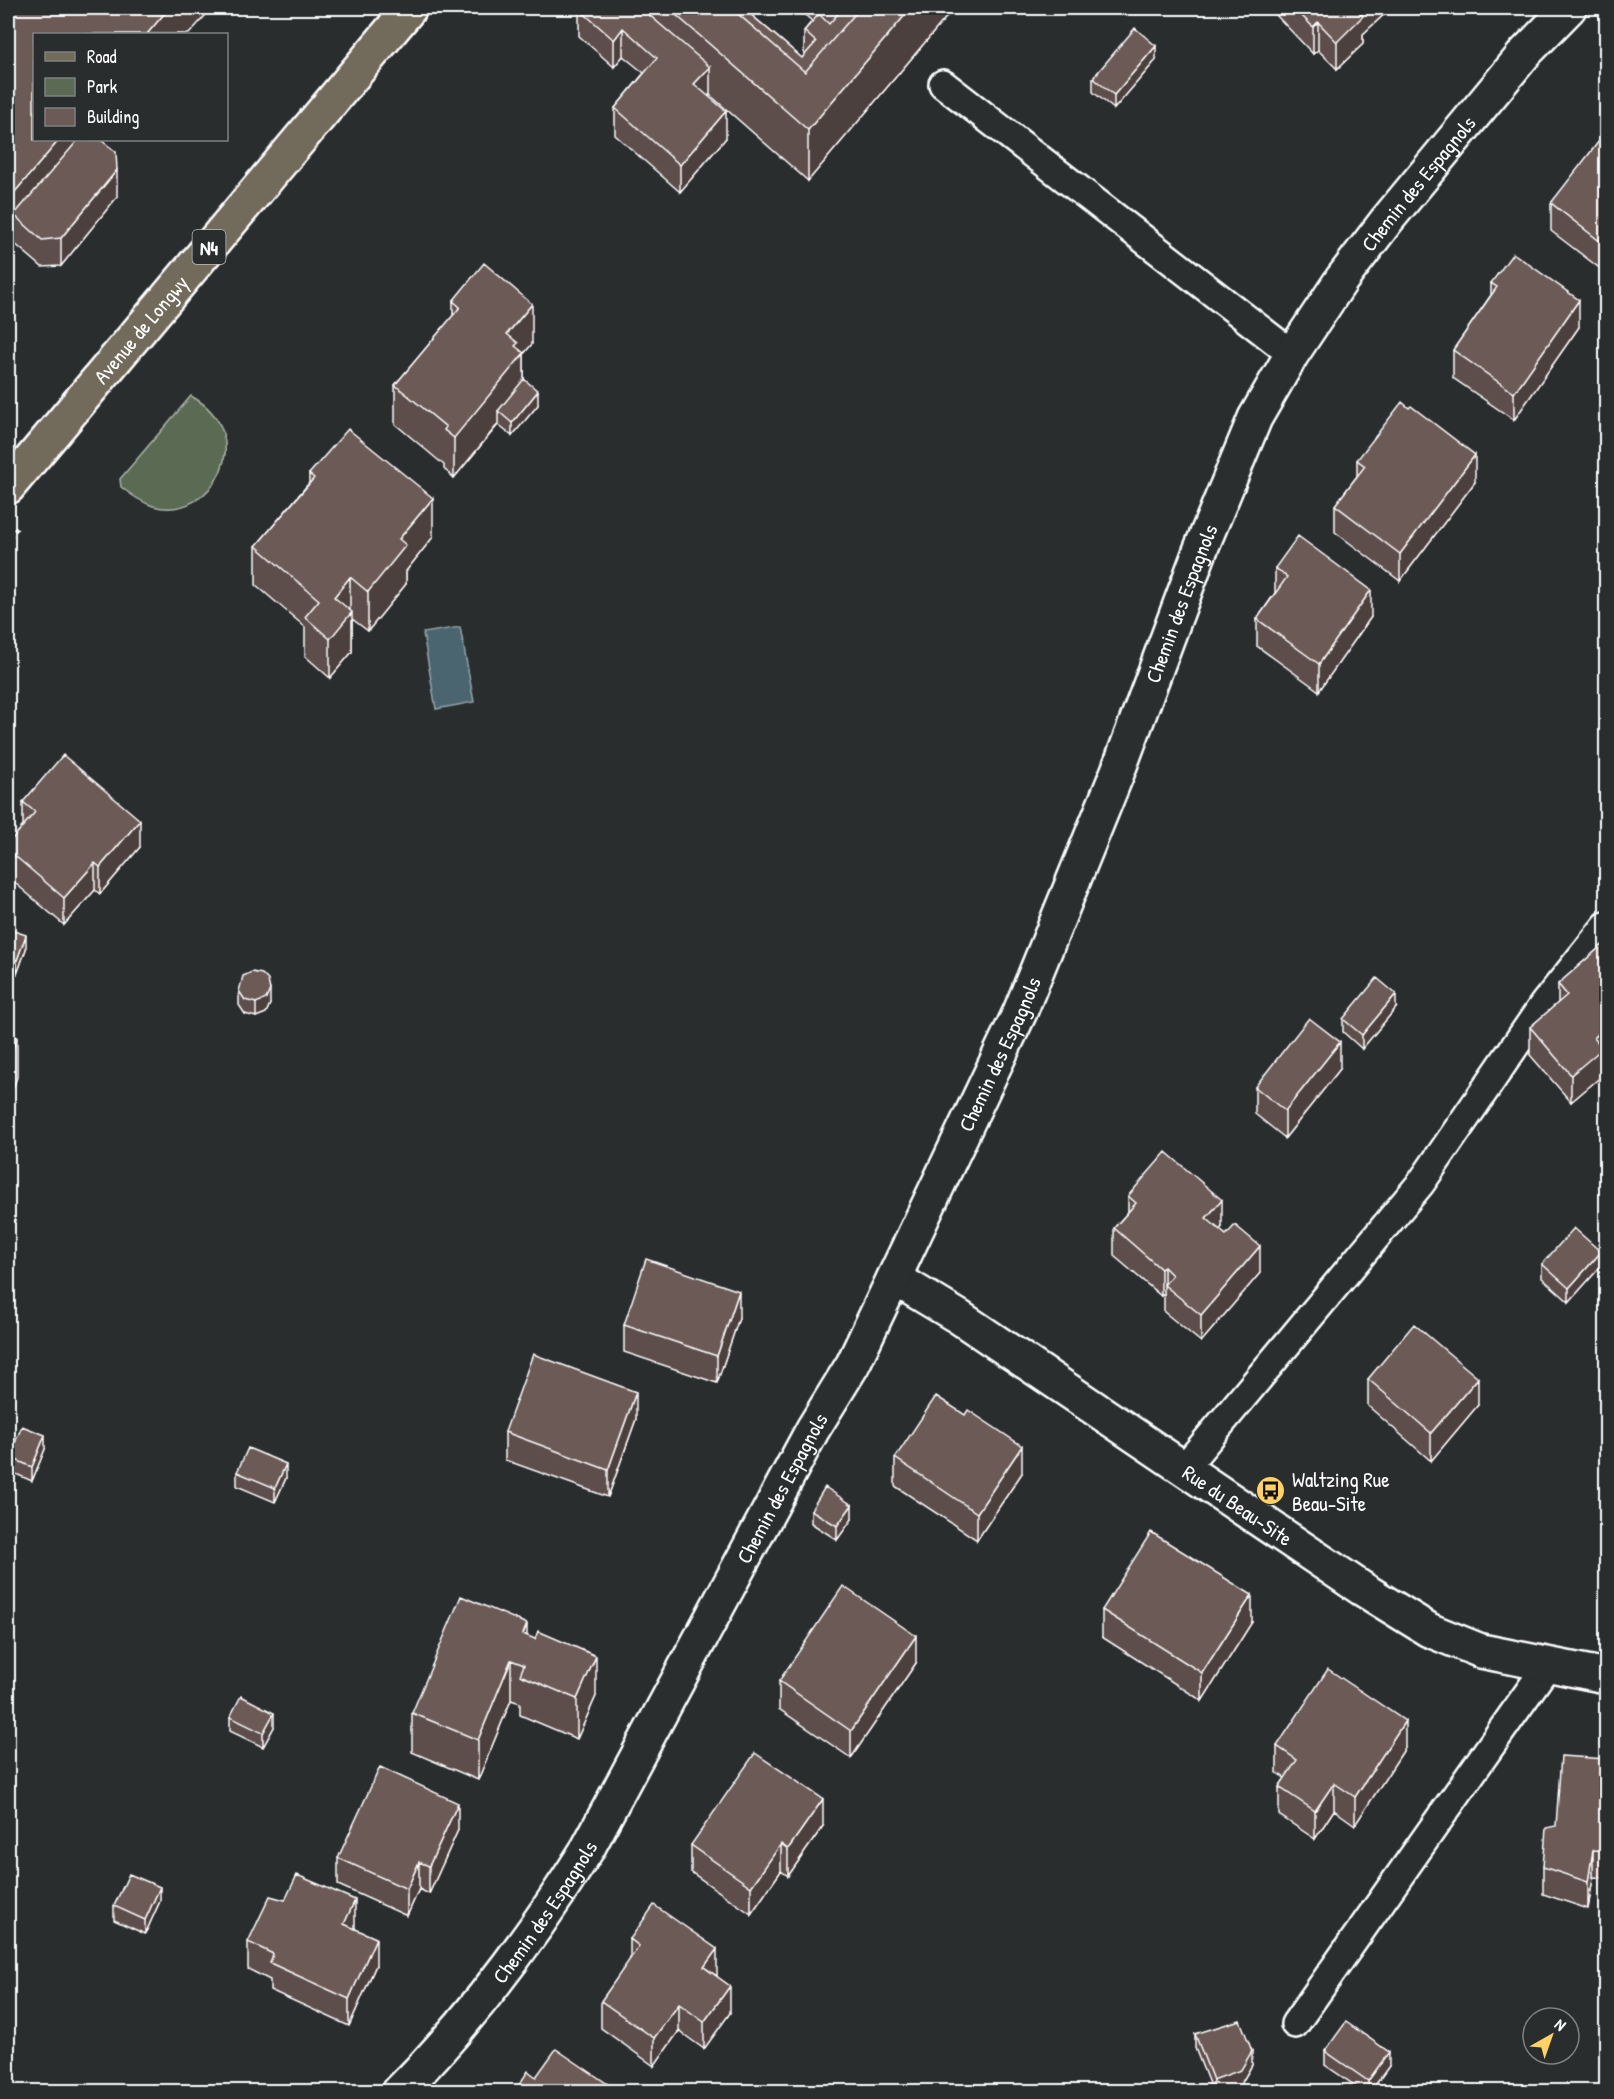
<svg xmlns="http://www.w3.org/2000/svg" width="1614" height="2099" viewBox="0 0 1614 2099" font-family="'Patrick Hand',sans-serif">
<rect width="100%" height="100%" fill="#2a2d2e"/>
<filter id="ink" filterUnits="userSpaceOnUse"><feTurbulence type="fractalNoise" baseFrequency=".0167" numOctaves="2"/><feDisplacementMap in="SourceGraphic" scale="12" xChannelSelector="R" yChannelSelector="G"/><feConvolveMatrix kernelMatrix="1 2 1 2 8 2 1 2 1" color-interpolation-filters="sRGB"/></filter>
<g filter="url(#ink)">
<path fill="#5a6a53" stroke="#acb4a9" stroke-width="1.5" d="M 191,396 C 260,434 213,523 153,506 C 141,502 131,495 121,487 L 120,479 Z"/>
<path fill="#4b656f" stroke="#93a3a9" stroke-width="1.5" d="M 460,627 L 474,702 L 436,709 L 423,633 Z"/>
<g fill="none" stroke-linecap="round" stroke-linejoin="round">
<defs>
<path id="service" d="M 943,84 L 1292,354
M 1184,1468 L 1421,1183 L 1543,1005 L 1606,926
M 1295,2024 L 1547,1666"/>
<g id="minor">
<path id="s1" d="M 894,1278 L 959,1317 L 1361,1588 L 1429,1630 L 1481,1651 L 1606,1676"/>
<path id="s2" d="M 399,2092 C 473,2018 533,1936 588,1848 L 813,1429 L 853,1364 L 1020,1012 L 1118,771 L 1200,551 L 1255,418 L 1292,354 L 1342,279 L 1387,220 L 1525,53 L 1569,8"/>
</g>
<g id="primary">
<path id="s3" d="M 8,487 L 410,8"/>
</g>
</defs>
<use href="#service" stroke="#fff" stroke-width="32"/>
<use href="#minor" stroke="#fff" stroke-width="38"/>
<use href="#primary" stroke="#fff" stroke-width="38"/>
<path stroke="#fff" stroke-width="4" stroke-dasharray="6 4.5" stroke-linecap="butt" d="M 8,539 L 17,528"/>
<use href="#service" stroke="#2a2d2e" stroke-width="27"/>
<use href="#minor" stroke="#2a2d2e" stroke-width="33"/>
<use href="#primary" stroke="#726b5a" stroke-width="33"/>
</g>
<path fill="#5d4d4b" stroke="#fff" stroke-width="1.5" d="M 8,8 L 34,34 L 117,197 L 61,266 L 42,267 L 14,243 L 8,251 Z
M 580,8 L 743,8 L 802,58 L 804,56 L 804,31 L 812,21 L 797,8 L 954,8 L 808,181 L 710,95 L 709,96 L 726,138 L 680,192 L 615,135 L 615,108 L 644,73 L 623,56 L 614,67 L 579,36 L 579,9 Z
M 1276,8 L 1391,8 L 1363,34 L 1363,44 L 1337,69 L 1318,50 L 1313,54 L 1276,15 Z
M 1156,60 L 1114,109 L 1093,92 L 1093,78 Z
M 1606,139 L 1606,273 L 1551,231 L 1551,203 Z
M 1491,283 L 1579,327 L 1514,420 L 1453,378 L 1453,350 L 1491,295 Z
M 453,301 L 532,344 L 524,353 L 524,379 L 538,405 L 512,436 L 498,425 L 454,478 L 444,469 L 444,465 L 395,424 L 395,385 L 453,316 Z
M 1357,460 L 1475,482 L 1400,581 L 1335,532 L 1335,505 L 1357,476 Z
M 309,474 L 433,537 L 406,571 L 406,584 L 368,631 L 352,619 L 352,652 L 330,678 L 305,656 L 305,627 L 256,585 L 256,546 L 309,483 Z
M 1275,568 L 1371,617 L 1319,691 L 1257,646 L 1257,619 L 1275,593 Z
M 23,802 L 140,847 L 100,894 L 95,890 L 64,925 L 8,877 L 8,844 L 23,826 Z
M 8,929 L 26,949 L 17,974 L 8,971 Z
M 1606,942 L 1606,1054 L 1603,1057 L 1603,1075 L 1571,1102 L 1530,1055 L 1530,1027 L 1558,1003 L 1558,984 Z
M 239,991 L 270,1004 L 266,1013 L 256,1017 L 245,1014 L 239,1005 Z
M 1396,1008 L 1362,1049 L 1343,1032 L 1343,1019 Z
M 1340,1069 L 1285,1138 L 1255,1114 L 1255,1087 Z
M 1128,1196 L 1222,1227 L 1220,1229 L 1260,1273 L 1201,1342 L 1164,1312 L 1164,1294 L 1161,1296 L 1114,1256 L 1114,1228 L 1128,1212 Z
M 1542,1264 L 1601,1266 L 1569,1302 L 1542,1278 Z
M 739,1318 L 717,1383 L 624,1352 L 624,1325 Z
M 1368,1379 L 1478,1405 L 1431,1461 L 1368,1406 Z
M 636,1419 L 608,1497 L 505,1460 L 505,1432 Z
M 45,1449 L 32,1481 L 9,1471 L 9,1457 Z
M 895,1458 L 1022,1473 L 977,1540 L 895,1486 Z
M 237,1472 L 286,1478 L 275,1502 L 237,1486 Z
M 811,1510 L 852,1519 L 837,1540 L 811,1523 Z
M 1102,1610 L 1252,1622 L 1202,1701 L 1102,1637 Z
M 527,1636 L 596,1696 L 577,1739 L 520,1715 L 520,1703 L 511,1700 L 478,1780 L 412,1752 L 412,1713 Z
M 916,1663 L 851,1758 L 779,1709 L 779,1681 Z
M 230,1717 L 274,1727 L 263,1747 L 230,1731 Z
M 1277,1746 L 1405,1748 L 1355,1825 L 1334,1810 L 1315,1839 L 1279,1815 L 1279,1787 L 1285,1778 L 1277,1773 Z
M 1606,1759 L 1606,1878 L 1593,1877 L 1588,1909 L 1543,1894 L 1543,1867 L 1556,1826 Z
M 823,1826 L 788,1876 L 781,1871 L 751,1914 L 691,1872 L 691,1845 Z
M 458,1830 L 429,1894 L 419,1889 L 407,1916 L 338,1885 L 338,1858 Z
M 160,1901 L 145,1934 L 114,1920 L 114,1906 Z
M 355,1928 L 376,1965 L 349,2026 L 270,1990 L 270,1980 L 248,1969 L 248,1942 Z
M 630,1939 L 717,1976 L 730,2013 L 704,2049 L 679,2031 L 654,2066 L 601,2028 L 601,2001 L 630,1960 Z
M 1195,2034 L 1252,2065 L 1241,2084 L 1220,2091 L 1212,2091 L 1195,2048 Z
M 1325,2051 L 1389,2066 L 1371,2091 L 1363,2091 L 1325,2065 Z"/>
<path fill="#4c3f3d" stroke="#fff" stroke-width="1.5" d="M 169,8 L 212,8 L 189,34 L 147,34 Z
M 911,8 L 954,8 L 808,181 L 808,130 Z
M 1362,8 L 1391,8 L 1363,34 L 1363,44 L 1337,69 L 1337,42 L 1358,11 Z
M 1318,22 L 1318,50 L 1313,54 L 1313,27 Z
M 623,28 L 623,56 L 614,67 L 614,40 Z
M 1156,46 L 1156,60 L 1114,109 L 1114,95 Z
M 710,67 L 710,94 L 694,111 L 694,84 Z
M 726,111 L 726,138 L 680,192 L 680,165 Z
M 59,140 L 101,140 L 14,215 L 14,243 L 8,251 L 8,200 Z
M 117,170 L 117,197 L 61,266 L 61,238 Z
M 1579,300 L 1579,327 L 1514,420 L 1514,393 Z
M 532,304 L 532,344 L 518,361 L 524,353 L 524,393 L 498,411 L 498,424 L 454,478 L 454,438 L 507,334 Z
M 538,391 L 538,405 L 512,436 L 512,423 Z
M 1475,455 L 1475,482 L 1400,581 L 1400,554 Z
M 433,498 L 433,537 L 406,571 L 406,584 L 368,631 L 368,592 L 399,539 Z
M 350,577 L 350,616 L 352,612 L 352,652 L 330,678 L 330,639 L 334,597 Z
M 1371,590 L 1371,617 L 1319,691 L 1319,664 Z
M 140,820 L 140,847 L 100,894 L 100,867 Z
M 95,863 L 95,890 L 64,925 L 64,898 Z
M 26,935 L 26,949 L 17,974 L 17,960 Z
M 270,990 L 270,1004 L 266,1013 L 256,1017 L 256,1003 Z
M 1396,994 L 1396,1008 L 1362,1049 L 1362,1035 Z
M 1606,1026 L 1606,1054 L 1603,1057 L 1603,1075 L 1571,1102 L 1571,1075 L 1594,1038 Z
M 17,1037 L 17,1077 L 8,1103 L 8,1063 Z
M 1340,1042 L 1340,1069 L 1285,1138 L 1285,1111 Z
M 1222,1200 L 1222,1227 L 1206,1245 L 1206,1218 Z
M 1260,1246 L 1260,1273 L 1201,1342 L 1201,1315 Z
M 1601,1252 L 1601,1266 L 1569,1302 L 1569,1288 Z
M 1164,1267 L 1164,1294 L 1161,1296 L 1161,1269 Z
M 739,1291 L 739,1318 L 717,1383 L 717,1356 Z
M 1478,1378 L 1478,1405 L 1431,1461 L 1431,1433 Z
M 636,1392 L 636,1419 L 608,1497 L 608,1470 Z
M 45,1435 L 45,1449 L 32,1481 L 32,1467 Z
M 1022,1446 L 1022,1473 L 977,1540 L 977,1513 Z
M 286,1464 L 286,1478 L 275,1502 L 275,1488 Z
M 852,1505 L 852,1519 L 837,1540 L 837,1526 Z
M 1252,1595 L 1252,1622 L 1202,1701 L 1202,1673 Z
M 527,1624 L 527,1664 L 523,1634 Z
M 916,1636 L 916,1663 L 851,1758 L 851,1731 Z
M 596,1656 L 596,1696 L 577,1739 L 577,1699 Z
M 511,1660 L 511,1700 L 478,1780 L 478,1740 Z
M 274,1713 L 274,1727 L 263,1747 L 263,1733 Z
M 1405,1721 L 1405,1748 L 1355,1825 L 1355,1797 Z
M 1334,1783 L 1334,1810 L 1315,1839 L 1315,1811 Z
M 823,1799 L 823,1826 L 788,1876 L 788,1849 Z
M 458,1803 L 458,1830 L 429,1894 L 429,1866 Z
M 781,1844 L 781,1871 L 751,1914 L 751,1887 Z
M 1593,1850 L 1593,1877 L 1588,1909 L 1588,1882 Z
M 419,1862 L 419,1889 L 407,1916 L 407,1889 Z
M 160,1887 L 160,1901 L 145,1934 L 145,1920 Z
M 355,1900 L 355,1928 L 344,1951 L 344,1924 Z
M 376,1938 L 376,1965 L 349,2026 L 349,1999 Z
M 717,1949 L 717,1976 L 704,1967 Z
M 730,1986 L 730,2013 L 704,2049 L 704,2022 Z
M 679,2004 L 679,2031 L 654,2066 L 654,2038 Z
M 1252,2051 L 1252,2065 L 1241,2084 L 1220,2091 L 1213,2091 L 1213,2080 Z
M 1389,2052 L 1389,2066 L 1371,2091 L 1368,2091 L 1368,2081 Z"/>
<path fill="#6c5a57" stroke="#fff" stroke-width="1.5" d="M 8,8 L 169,8 L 147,34 L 34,34 L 34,140 L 59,140 L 8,200 Z
M 580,8 L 641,8 L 710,67 L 694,84 L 726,111 L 680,165 L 615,108 L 657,58 L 623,28 L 614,40 L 579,9 Z
M 668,8 L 731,8 L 805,72 L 860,8 L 911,8 L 808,130 Z
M 731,8 L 743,8 L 802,58 L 816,42 L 804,31 L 819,14 L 829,24 L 843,8 L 860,8 L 805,72 Z
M 1294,8 L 1362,8 L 1358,11 L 1363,16 L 1337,42 L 1318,22 L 1313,27 Z
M 1135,28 L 1156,46 L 1114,95 L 1093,78 Z
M 1603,136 L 1606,139 L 1606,246 L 1551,203 Z
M 78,140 L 101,140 L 116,152 L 117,170 L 61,238 L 42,240 L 14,215 Z
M 1513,253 L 1579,300 L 1514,393 L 1453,350 L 1497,287 L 1491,283 Z
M 484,263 L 532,304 L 507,334 L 518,343 L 515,346 L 524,353 L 454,438 L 444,430 L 446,427 L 395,385 L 460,307 L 453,301 Z
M 524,379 L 538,391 L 512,423 L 498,411 Z
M 1402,402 L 1409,408 L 1411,406 L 1475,455 L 1400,554 L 1335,505 L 1365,466 L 1357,460 Z
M 348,429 L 433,498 L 399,539 L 406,545 L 368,592 L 350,577 L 334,597 L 352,612 L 330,639 L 305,617 L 319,600 L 256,546 L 314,478 L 309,474 Z
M 1298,536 L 1371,590 L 1319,664 L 1257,619 L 1287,577 L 1275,568 Z
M 63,755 L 140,820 L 100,867 L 95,863 L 64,898 L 8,850 L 8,844 L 35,812 L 23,802 Z
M 8,929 L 26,935 L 17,960 L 8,957 Z
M 1606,942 L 1606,1026 L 1594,1038 L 1603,1048 L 1571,1075 L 1530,1027 L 1567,995 L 1558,984 Z
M 252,972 L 262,974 L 268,980 L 270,990 L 266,999 L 256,1003 L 245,1000 L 239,991 L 243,976 Z
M 1377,978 L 1396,994 L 1362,1035 L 1343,1019 Z
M 1309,1018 L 1340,1042 L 1285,1111 L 1255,1087 Z
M 8,1034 L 17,1037 L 8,1063 Z
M 1166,1152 L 1222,1200 L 1206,1218 L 1226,1235 L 1235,1225 L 1260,1246 L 1201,1315 L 1164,1285 L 1172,1275 L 1164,1267 L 1161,1269 L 1114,1228 L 1136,1203 L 1128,1196 Z
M 1574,1228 L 1601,1252 L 1569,1288 L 1542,1264 Z
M 646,1259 L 739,1291 L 717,1356 L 624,1325 Z
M 1414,1324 L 1478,1378 L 1431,1433 L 1368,1379 Z
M 533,1354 L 636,1392 L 608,1470 L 505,1432 Z
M 936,1396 L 965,1415 L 968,1410 L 1022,1446 L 977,1513 L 895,1458 Z
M 22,1426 L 45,1435 L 32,1467 L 9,1457 Z
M 248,1448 L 286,1464 L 275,1488 L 237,1472 Z
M 825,1487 L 852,1505 L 837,1526 L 811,1510 Z
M 1151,1532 L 1252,1595 L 1202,1673 L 1102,1610 Z
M 843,1586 L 916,1636 L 851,1731 L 779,1681 Z
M 461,1596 L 527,1624 L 523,1634 L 535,1639 L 538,1631 L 596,1656 L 577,1699 L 520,1675 L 524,1665 L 511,1660 L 478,1740 L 412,1713 Z
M 1328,1669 L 1405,1721 L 1355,1797 L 1334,1783 L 1315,1811 L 1279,1787 L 1297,1760 L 1277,1746 Z
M 241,1696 L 274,1713 L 263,1733 L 230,1717 Z
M 755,1753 L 823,1799 L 788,1849 L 781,1844 L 751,1887 L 691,1845 Z
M 1561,1756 L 1606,1759 L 1606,1851 L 1593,1850 L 1588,1882 L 1543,1867 L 1546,1828 L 1556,1826 Z
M 380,1767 L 458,1803 L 429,1866 L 419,1862 L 407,1889 L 338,1858 Z
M 129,1874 L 160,1887 L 145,1920 L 114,1906 Z
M 297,1875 L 355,1900 L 344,1924 L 376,1938 L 349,1999 L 270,1963 L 273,1954 L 248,1942 L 270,1896 L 285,1900 Z
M 654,1905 L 717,1949 L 704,1967 L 730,1986 L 704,2022 L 679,2004 L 654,2038 L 601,2001 L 639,1946 L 630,1939 Z
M 1240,2020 L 1252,2051 L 1241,2070 L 1213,2080 L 1195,2034 Z
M 1346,2022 L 1389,2052 L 1368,2081 L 1325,2051 Z
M 556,2049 L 618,2091 L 515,2091 L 528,2071 L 536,2077 Z"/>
</g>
<defs>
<symbol id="bus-disc" viewBox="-11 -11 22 22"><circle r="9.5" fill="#ffd166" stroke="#2a2d2e"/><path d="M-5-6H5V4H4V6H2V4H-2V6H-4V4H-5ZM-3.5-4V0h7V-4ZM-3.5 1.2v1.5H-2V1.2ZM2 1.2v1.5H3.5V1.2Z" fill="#111"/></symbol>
</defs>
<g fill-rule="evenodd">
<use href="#bus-disc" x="1254" y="1474" width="33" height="33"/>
</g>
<g text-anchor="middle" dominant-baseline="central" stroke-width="5" stroke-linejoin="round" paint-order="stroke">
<rect fill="#2a2d2e" stroke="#bfc0c0" stroke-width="1.5" x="192.5" y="230" width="33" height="34" rx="4.5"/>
<g font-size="20" font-weight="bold" fill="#fff">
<text x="209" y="247">N4</text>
</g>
<g font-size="21" fill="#fff" stroke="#2a2d2e">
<text stroke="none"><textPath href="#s2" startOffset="2176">Chemin des Espagnols</textPath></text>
<text stroke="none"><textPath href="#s3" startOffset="206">Avenue de Longwy</textPath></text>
<text stroke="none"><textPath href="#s2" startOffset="1690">Chemin des Espagnols</textPath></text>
<text stroke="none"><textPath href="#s2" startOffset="1204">Chemin des Espagnols</textPath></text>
<text stroke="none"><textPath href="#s2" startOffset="718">Chemin des Espagnols</textPath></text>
<text stroke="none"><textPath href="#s1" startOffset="412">Rue du Beau-Site</textPath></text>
<text stroke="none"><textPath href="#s2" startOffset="232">Chemin des Espagnols</textPath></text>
</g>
<g font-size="21" fill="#fff" stroke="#2a2d2e" text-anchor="start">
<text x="1292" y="1479">Waltzing Rue<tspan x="1292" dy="24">Beau-Site</tspan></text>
</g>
</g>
<rect width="1614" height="2099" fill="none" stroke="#2a2d2e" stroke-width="30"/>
<rect x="15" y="15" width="1584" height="2069" fill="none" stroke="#fff" stroke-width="2" filter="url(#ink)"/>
<rect x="33" y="33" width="195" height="108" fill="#2a2d2e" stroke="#7f8182" stroke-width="1.5"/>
<rect x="45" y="52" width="30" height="9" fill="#726b5a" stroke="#7f8182" stroke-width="1.5"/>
<text x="87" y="63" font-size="18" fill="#ffffff">Road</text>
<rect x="45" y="78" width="30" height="18" fill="#5a6a53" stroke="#7f8182" stroke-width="1.5"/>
<text x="87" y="93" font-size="18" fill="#ffffff">Park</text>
<rect x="45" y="108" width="30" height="18" fill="#6c5a57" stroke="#7f8182" stroke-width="1.5"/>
<text x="87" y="123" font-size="18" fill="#ffffff">Building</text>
<g transform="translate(1551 2036) rotate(40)"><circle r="28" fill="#2a2d2e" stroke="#7f8182" stroke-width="1.5"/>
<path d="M0-4.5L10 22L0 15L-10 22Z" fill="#ffd166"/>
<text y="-9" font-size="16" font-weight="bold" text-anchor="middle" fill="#ffffff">N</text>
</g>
</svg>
